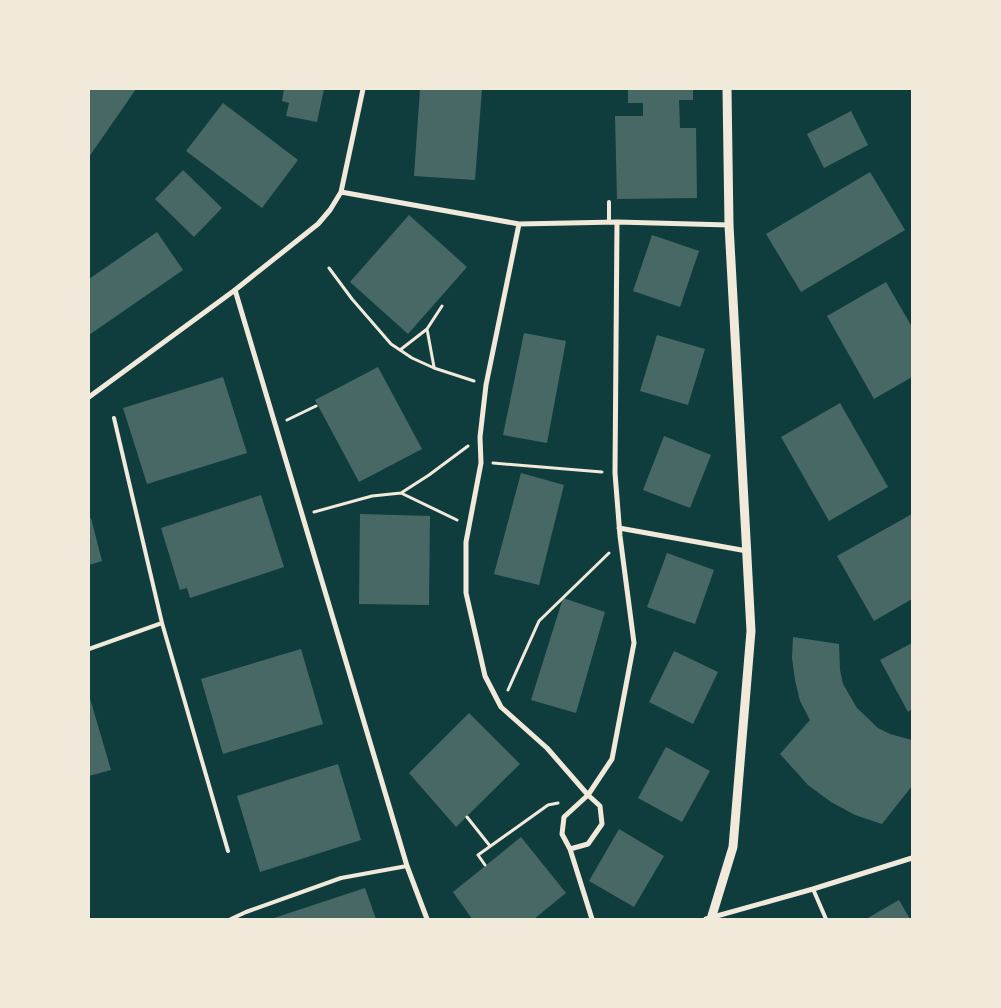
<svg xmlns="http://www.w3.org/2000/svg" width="1001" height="1008" viewBox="0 0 1001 1008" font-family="'Fira Sans',sans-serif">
<rect width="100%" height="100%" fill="#0f3d3e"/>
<path fill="#486865" d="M 89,89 L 136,89 L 89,157 Z
M 284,89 L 324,89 L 317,122 L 286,116 L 289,103 L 282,101 Z
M 420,89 L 482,89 L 475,180 L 414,176 Z
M 628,89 L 693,89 L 693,100 L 679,100 L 680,128 L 696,128 L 697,198 L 617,199 L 615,116 L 643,116 L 643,103 L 628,103 Z
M 223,103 L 298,160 L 262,208 L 186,151 Z
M 851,111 L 868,145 L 824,168 L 807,134 Z
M 183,170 L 222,208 L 194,237 L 155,199 Z
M 870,172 L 905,230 L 801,292 L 766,234 Z
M 409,215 L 467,267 L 408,334 L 350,282 Z
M 157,232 L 183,270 L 89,335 L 89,279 Z
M 652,235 L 699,251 L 680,307 L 633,291 Z
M 886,282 L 912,327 L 912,377 L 874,399 L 827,316 Z
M 524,333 L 566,341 L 547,443 L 503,435 Z
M 657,335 L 705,349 L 688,405 L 640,391 Z
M 378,367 L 422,449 L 359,482 L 315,400 Z
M 223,377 L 247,453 L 147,484 L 123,408 Z
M 840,403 L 888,487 L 829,521 L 781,437 Z
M 664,436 L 711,455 L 690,508 L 643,490 Z
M 521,473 L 564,485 L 539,585 L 494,574 Z
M 261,495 L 284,567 L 190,598 L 187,588 L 180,590 L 161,528 Z
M 360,514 L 430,516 L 429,605 L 359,604 Z
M 912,514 L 912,599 L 874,621 L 837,556 Z
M 91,518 L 102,561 L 89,565 L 89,519 Z
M 667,553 L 714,570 L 695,624 L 647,607 Z
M 563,598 L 605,612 L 576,713 L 531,700 Z
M 793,637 L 839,644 L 840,670 L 843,684 L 857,708 L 878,728 L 890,734 L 912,740 L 912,786 L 882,824 L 855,815 L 831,802 L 808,785 L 780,754 L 810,720 L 800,701 L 795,680 L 792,658 Z
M 912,643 L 912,709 L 908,712 L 880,660 Z
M 301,649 L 323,724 L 223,754 L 201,679 Z
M 674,651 L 718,672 L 693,724 L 649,702 Z
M 89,695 L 111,770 L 89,776 Z
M 469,713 L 520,764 L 456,827 L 409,773 Z
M 666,747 L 710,771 L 682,822 L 638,798 Z
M 338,764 L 361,840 L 260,872 L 237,796 Z
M 619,829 L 664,856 L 634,907 L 589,881 Z
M 521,837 L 566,893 L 534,919 L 472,919 L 453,892 Z
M 365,888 L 376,919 L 271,919 Z
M 899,900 L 910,919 L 866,919 Z"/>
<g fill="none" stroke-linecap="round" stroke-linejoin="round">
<path stroke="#f1e9da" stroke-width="3" d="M 329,268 L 352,299 L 391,344 L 412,358 L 434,368 L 474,381
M 400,350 L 427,329
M 434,367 L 427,329 L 442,306
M 287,420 L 316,406
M 493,463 L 602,472
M 401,493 L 457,520
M 314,512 L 372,496 L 401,493 L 429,475 L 468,446
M 508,690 L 539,621 L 609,553
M 467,817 L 490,846
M 485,865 L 478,855 L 548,805 L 558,803"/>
<path stroke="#f1e9da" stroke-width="4" d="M 609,222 L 609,202
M 114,418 L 162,623 L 228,851
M 89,649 L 162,623
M 813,889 L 826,919
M 231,919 L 246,912 L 341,878 L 407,866"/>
<path stroke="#f1e9da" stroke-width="5" d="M 341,192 L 519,224 L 617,222 L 729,225
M 519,224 L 486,385 L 480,437 L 481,463 L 466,542 L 466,593 L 485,676 L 501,707 L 547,748 L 588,795 L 612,759 L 634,643 L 620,536 L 615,473 L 617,222
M 235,290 L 407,866 L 427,919
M 89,397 L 235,290 L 318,224 L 330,210 L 341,192 L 363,89
M 619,528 L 747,551
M 570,849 L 588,844 L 602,824 L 600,806 L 588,795 L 564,817 L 562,834 L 570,849 L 592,919
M 706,919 L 813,889 L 912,858"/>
<path stroke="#f1e9da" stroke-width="9" d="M 711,919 L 733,847 L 751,631 L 729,225 L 727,89"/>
</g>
<rect width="1001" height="1008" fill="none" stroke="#f1e9da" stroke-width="180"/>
</svg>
